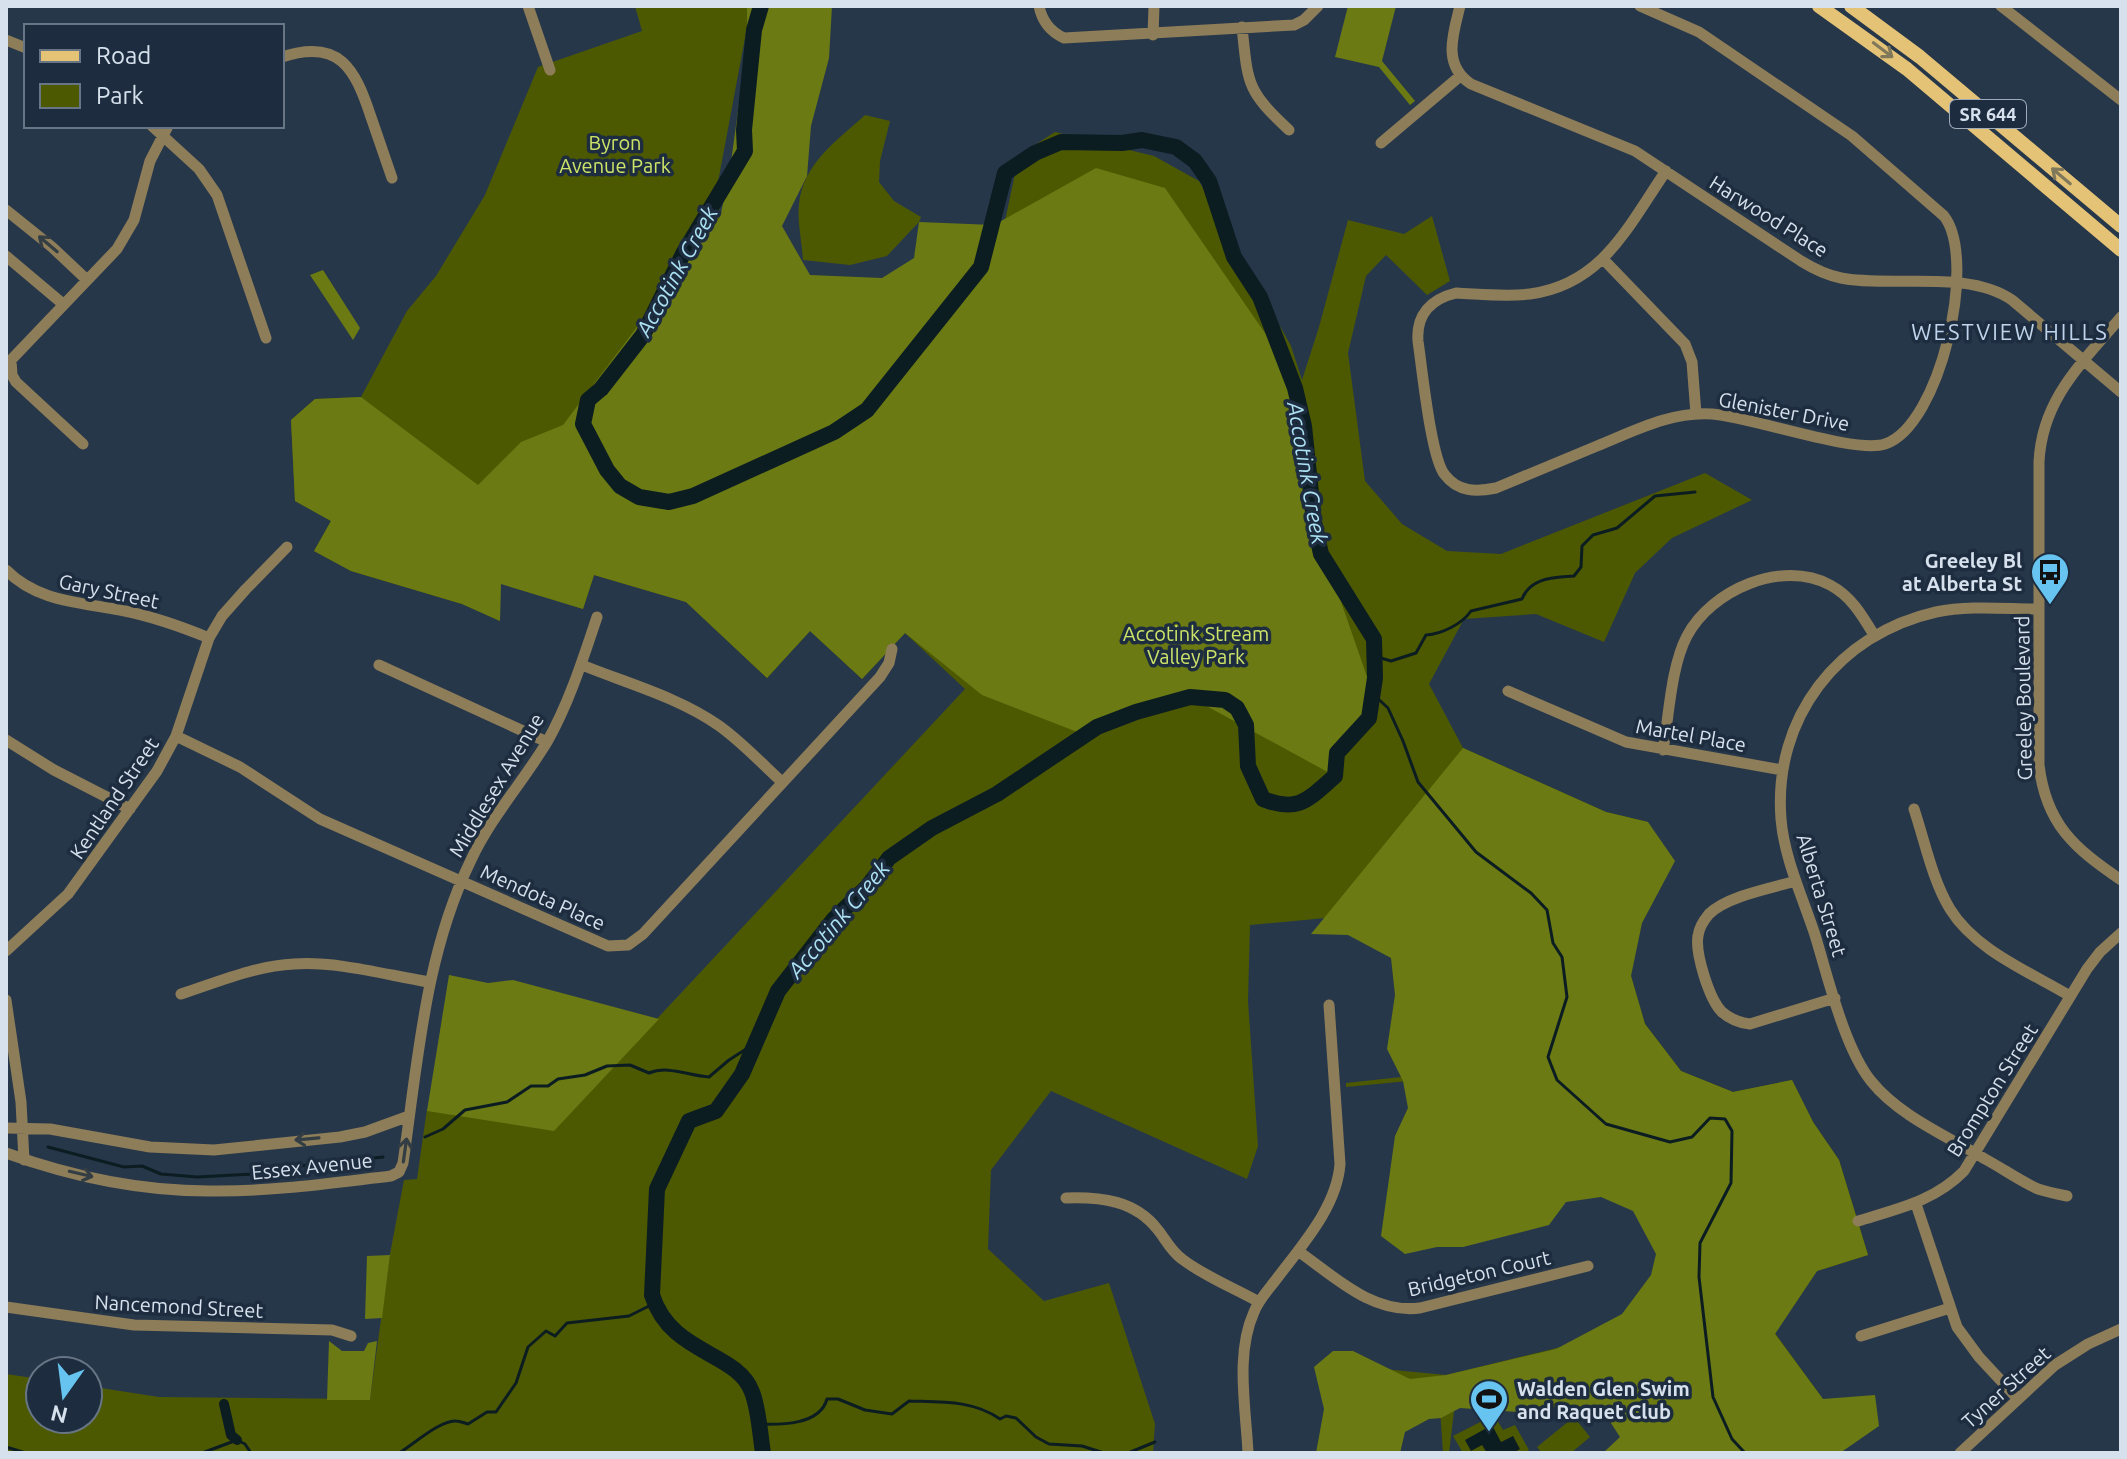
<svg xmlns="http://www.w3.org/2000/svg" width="2127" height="1459" viewBox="0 0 2127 1459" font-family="Ubuntu,sans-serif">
<rect width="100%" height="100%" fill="#27374a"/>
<path fill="#4d5900" d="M 635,6 L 751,6 L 718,182 L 720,217 L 634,382 L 1003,230 L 1019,155 L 1055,132 L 1154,156 L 1199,181 L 1291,346 L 1302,380 L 1319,327 L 1348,220 L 1404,234 L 1432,216 L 1450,281 L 1427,295 L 1386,255 L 1366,276 L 1348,353 L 1365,481 L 1402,524 L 1447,551 L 1501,554 L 1705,473 L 1752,500 L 1672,538 L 1635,573 L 1604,642 L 1536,614 L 1464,619 L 1429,684 L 1463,748 L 1606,812 L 1648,822 L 1619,897 L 1631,976 L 1645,1024 L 1681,1071 L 1733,1092 L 1792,1080 L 1813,1122 L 1839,1160 L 1868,1255 L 1817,1271 L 1775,1333 L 1836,1417 L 1648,1419 L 1456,1395 L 1449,1453 L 1443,1453 L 1439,1395 L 1322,1363 L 1446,1375 L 1656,1324 L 1677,1258 L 1632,1180 L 1429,1079 L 1346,1087 L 1346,1083 L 1429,1074 L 1419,936 L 1336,917 L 1250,925 L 1248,1001 L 1258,1146 L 1247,1179 L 1051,1091 L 991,1170 L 988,1249 L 1044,1301 L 1109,1283 L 1155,1424 L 1153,1453 L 6,1453 L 6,1374 L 40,1379 L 40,1419 L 88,1419 L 88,1386 L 159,1397 L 370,1399 L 390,1254 L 404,1180 L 417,1179 L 427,1109 L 554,1129 L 965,689 L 905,633 L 862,679 L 810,631 L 767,678 L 686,602 L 594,575 L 583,609 L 501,583 L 496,595 L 500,621 L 462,604 L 351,571 L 314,551 L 331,521 L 295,501 L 291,420 L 315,399 L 361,397 L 407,311 L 436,276 L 485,195 L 538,67 L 642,31 Z
M 865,115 L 890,121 L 880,161 L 879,182 L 894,201 L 921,217 L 919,222 L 887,256 L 850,265 L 803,260 C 802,242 797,221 799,204 C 803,163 838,140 865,115 Z
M 1494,1415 L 1503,1430 L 1515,1425 L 1529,1450 L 1523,1453 L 1463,1453 L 1453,1436 Z
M 1574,1417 L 1590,1437 L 1571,1453 L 1542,1453 L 1537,1447 Z"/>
<path fill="#6b7a13" d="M 747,6 L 832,6 L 829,58 L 811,126 L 807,176 L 782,226 L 810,275 L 882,278 L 914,258 L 919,222 L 994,225 L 1096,168 L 1165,188 L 1287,365 L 1329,567 L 1373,694 L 1335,776 L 1190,697 L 1085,735 L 982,695 L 905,633 L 862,679 L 810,631 L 767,678 L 686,602 L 594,575 L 583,609 L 501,584 L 500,621 L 462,604 L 351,571 L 314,551 L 331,521 L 295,501 L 291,420 L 315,399 L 361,397 L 478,485 L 521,442 L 563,425 L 720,217 L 729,177 L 747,44 Z
M 1348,6 L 1396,6 L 1382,61 L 1415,101 L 1410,105 L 1379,67 L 1335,57 Z
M 323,270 L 360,328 L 353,340 L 310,275 Z
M 1463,748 L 1606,812 L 1648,822 L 1675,861 L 1642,923 L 1631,976 L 1645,1024 L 1681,1071 L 1733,1092 L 1792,1080 L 1813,1122 L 1839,1160 L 1868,1255 L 1817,1271 L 1775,1334 L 1823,1399 L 1875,1395 L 1879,1426 L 1840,1453 L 1603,1453 L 1620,1437 L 1607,1417 L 1560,1402 L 1518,1412 L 1460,1408 L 1441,1418 L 1429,1419 L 1405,1432 L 1400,1453 L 1316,1453 L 1324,1409 L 1314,1367 L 1333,1351 L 1353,1351 L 1410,1379 L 1446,1375 L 1556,1349 L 1622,1314 L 1651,1275 L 1656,1254 L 1633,1211 L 1601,1197 L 1566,1202 L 1549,1225 L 1463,1247 L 1437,1247 L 1405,1254 L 1381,1236 L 1395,1136 L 1408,1108 L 1403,1081 L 1387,1049 L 1395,995 L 1391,958 L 1348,935 L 1311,934 Z
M 449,975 L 488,983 L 513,980 L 659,1019 L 554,1131 L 427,1111 Z
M 390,1255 L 382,1318 L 365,1319 L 367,1256 Z
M 329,1341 L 342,1351 L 364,1351 L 368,1343 L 377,1341 L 370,1400 L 327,1400 Z"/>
<path fill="#0c1d22" d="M 1492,1425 L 1501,1442 L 1513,1436 L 1520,1449 L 1513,1453 L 1487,1453 L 1482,1445 L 1471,1451 L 1465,1440 Z"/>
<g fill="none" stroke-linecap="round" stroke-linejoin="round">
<path stroke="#0c1d22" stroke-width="3" d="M 1374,656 L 1391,661 L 1416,653 L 1426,635 C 1442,634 1462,624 1471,611 L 1522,599 C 1531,577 1553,578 1574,576 L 1581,567 L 1582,546 L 1593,535 L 1617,528 L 1655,496 L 1695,492
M 1373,694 L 1388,708 L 1403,741 L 1418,782 L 1476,852 L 1531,893 L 1547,910 L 1553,943 L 1562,957 L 1567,997 L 1548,1057 L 1557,1080 L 1606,1124 L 1670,1142 L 1692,1137 L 1710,1118 L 1725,1119 L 1732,1131 L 1731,1183 L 1700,1243 L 1699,1277 L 1713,1397 L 1732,1439 L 1745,1453
M 425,1137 L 443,1129 L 465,1110 L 507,1102 L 531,1086 L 548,1086 L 558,1079 L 585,1075 L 607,1066 L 630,1065 L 649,1073 C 668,1065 689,1076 709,1077 L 729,1060 L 757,1042
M 48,1147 L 124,1167 L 142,1166 L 161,1174 L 197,1177 L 253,1174 L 272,1169 L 383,1157
M 758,1424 C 781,1425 820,1425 827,1399 L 838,1399 L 865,1410 L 892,1414 L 909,1401 C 941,1402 973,1400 1000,1419 L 1006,1416 L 1016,1418 L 1036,1437 L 1049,1444 L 1082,1446 L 1104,1453
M 6,1447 L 26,1453
M 43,1453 L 62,1453
M 202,1453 L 237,1440 L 245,1444 L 251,1453
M 399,1453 C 414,1444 440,1420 456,1421 C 460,1421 464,1423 468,1424 L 487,1412 L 496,1412 L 516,1383 L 528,1347 L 546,1331 L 555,1336 L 567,1323 L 629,1316 L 655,1303
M 1128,1453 L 1155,1442"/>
<path stroke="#0c1d22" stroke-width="10" d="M 224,1404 L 231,1435 L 237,1440"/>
<path stroke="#0c1d22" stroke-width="16" d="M 761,6 L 754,30 L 744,130 L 745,151 L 683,254 L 643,335 L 601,389 L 588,400 L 583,424 L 607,470 L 620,486 L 639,497 L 669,502 L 693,496 L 834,432 L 867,410 L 981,267 L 1005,173 L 1035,153 L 1061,142 L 1122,143 L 1142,140 L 1176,147 L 1195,161 L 1209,181 L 1234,257 L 1260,297 L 1295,388 L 1304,426 L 1314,522 L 1321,554 L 1374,639 L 1375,678 L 1369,718 L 1337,753 L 1335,776 C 1308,800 1298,813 1263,799 L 1248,766 L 1246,725 L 1237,708 L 1225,700 L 1190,697 L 1136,712 L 1097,727 L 997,794 L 932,828 L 889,858 L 867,887 L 834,919 L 778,991 L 742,1074 L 716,1111 L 689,1121 L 657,1189 L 652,1295 C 671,1355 737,1351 752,1392 C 759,1410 760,1434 763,1453"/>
<path stroke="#8d7d59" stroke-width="11" d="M 528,6 L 550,70
M 1039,6 C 1042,21 1051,32 1064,38 L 1294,25 L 1304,20 L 1318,6
M 1460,6 C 1453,34 1442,65 1471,84 L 1635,151 L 1801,261 C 1814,269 1826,275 1841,278 C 1893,288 1967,269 2012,300 L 2121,392
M 1640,6 L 1699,32 L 1852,136 L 1944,216 C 1978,260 1940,426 1885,444 C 1855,454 1752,417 1712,414 C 1672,411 1634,431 1597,446 C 1563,460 1529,474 1496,488 C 1476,492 1458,492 1445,475 C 1431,459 1422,368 1418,341 C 1416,315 1431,299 1456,293 C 1480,294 1506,297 1530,294 C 1603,284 1628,226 1666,171
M 2001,6 L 2121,100
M 1242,27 C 1248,84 1246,90 1289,130
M 1153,35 L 1154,6
M 6,40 L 26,48
M 282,57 C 340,38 355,69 371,117 C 378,137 385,158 392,178
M 152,126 L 199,169 L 217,195 L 266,338
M 1381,143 L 1459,77
M 6,210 L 52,247 L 87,280
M 6,256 L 63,304
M 1604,260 L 1685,344 L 1692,362 L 1696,414
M 2121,317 C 2082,363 2042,399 2039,462 L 2039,765 C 2046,824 2074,848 2121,880
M 83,444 L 16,382 L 12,375 L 11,360 L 117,249 L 134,220 L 150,161 L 168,126
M 6,570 C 38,602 79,602 120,610 C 151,616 180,626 209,638
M 2039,609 C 2006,609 1969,605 1936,612 C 1838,634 1773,718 1781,819 C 1784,858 1803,898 1815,935 C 1828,977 1844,1047 1871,1081 C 1899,1116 1947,1136 1985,1159 C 2002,1168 2020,1181 2038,1189 C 2047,1192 2057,1194 2067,1196
M 379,665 L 547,742
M 582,665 C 626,683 678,697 718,725 C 741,741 761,763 782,782
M 1508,691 L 1626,742 L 1782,770
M 176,736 L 240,767 L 320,819 L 608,946 L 628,945 L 643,934 L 880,677 L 889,663 L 892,649
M 6,740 L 54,770 L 130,809
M 1663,750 C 1669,716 1671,666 1687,636 C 1711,590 1782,559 1830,585 C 1851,596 1862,615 1874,635
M 1914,809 C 1925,842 1932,879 1950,909 C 1975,950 2030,972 2070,996
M 1796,881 C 1772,888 1727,896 1709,914 C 1704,920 1699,927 1698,936 C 1695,953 1709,999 1722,1012 C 1730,1019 1740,1023 1750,1024 L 1835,998
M 6,951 L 68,894 L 157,771 L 176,736 L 209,638 L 222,616 L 246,589 L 287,547
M 181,994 C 218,982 255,966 294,964 C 338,961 386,975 429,982
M 6,1000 L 21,1102 L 24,1160
M 6,1128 L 50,1129 L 150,1147 L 214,1150 L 340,1137 L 365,1132 L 409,1116
M 6,1153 C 70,1176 141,1191 209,1191 C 270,1192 331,1183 391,1176 L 399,1172 L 403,1163 C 418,1060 425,954 471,860 C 491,817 523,782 547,742 C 569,703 583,659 597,617
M 1066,1198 C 1101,1197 1135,1200 1158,1230 C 1166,1240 1171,1251 1182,1259 C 1204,1276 1234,1288 1259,1302
M 1916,1204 L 1957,1327 L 1979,1357 L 2018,1399
M 1858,1221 C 1897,1209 1935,1201 1964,1171 L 2087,969 L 2100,952 L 2121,933
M 1298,1251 C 1335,1277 1372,1314 1420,1308 L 1588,1266
M 6,1307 L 134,1325 L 332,1330 L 351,1336
M 1861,1336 L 1950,1308
M 1248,1453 C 1246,1408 1235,1354 1254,1312 C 1259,1299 1270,1288 1278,1277 C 1303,1244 1337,1206 1340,1164 L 1329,1005
M 1960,1453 L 2055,1365 L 2088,1344 L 2121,1329"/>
<path stroke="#e4c376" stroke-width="14" d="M 1819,6 L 1907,69 L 2121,250
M 1851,6 L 1920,57 L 2121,226"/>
</g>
<defs><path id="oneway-shaft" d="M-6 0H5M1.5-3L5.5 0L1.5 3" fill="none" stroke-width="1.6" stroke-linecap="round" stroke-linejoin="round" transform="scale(2)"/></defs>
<g stroke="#80785a">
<use href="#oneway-shaft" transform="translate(1883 50) rotate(37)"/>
<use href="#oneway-shaft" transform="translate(2061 176) rotate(-140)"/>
</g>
<g stroke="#333d44">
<use href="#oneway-shaft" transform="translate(48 244) rotate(-140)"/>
<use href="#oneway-shaft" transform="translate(307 1139) rotate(175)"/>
<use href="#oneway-shaft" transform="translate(405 1150) rotate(-82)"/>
<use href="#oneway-shaft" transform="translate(81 1174) rotate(13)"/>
</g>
<defs>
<symbol id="bus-pin" viewBox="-11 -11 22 30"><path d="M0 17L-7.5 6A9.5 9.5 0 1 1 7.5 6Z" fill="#67c4f0" stroke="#1d2d3f"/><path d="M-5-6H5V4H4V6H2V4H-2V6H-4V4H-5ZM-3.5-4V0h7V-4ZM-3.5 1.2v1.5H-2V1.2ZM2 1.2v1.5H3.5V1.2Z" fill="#111"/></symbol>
<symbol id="stadium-pin" viewBox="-11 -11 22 30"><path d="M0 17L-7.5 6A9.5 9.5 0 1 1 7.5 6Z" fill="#67c4f0" stroke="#1d2d3f"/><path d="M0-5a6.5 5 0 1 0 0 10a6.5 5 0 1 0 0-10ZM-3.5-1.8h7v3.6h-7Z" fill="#111"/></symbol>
</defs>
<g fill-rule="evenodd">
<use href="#bus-pin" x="2028" y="550" width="44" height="60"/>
<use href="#stadium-pin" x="1467" y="1377" width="44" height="60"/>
</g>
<g text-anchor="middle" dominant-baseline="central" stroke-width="7" stroke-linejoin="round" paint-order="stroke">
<rect fill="#1d2d3f" stroke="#9fabb9" stroke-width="2" x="1950" y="100" width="76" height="28" rx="6"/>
<g font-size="18" font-weight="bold" fill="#d7e1ed">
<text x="1988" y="114">SR 644</text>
</g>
<g font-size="20" fill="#cee469" stroke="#1d2d3f">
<text x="615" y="142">Byron<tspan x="615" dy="23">Avenue Park</tspan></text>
<text x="1196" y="633">Accotink Stream<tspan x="1196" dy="23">Valley Park</tspan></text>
</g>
<g font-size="20" fill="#d7e1ed" stroke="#1d2d3f">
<text transform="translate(1769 216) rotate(32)">Harwood Place</text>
<text transform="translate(1784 411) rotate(11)">Glenister Drive</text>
<text transform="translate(109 591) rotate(12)">Gary Street</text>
<text transform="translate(2023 698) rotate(-91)">Greeley Boulevard</text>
<text transform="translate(1691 735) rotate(10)">Martel Place</text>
<text transform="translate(496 785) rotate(-59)">Middlesex Avenue</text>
<text transform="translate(114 798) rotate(-56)">Kentland Street</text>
<text transform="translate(1822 895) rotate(73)">Alberta Street</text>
<text transform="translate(543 897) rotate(24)">Mendota Place</text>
<text transform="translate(1992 1090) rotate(-58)">Brompton Street</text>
<text transform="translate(312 1166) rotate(-6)">Essex Avenue</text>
<text transform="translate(1479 1273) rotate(-13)">Bridgeton Court</text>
<text transform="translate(179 1306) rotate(3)">Nancemond Street</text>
<text transform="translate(2006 1387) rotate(-42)">Tyner Street</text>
</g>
<g font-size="20" font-weight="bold" fill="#d7e1ed" stroke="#1d2d3f" text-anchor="end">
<text x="2022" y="560">Greeley Bl<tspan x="2022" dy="23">at Alberta St</tspan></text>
<text x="1517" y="1388" text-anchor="start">Walden Glen Swim<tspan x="1517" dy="23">and Raquet Club</tspan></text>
</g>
<g font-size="22" font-style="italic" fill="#ace2f3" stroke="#1d2d3f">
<text transform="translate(676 271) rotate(-61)">Accotink Creek</text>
<text transform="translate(1308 473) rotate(80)">Accotink Creek</text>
<text transform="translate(838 919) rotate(-50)">Accotink Creek</text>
</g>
<g font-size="22" letter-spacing="2" fill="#bfd3eb" stroke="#1d2d3f">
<text x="2010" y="331">WESTVIEW HILLS</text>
</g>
</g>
<rect width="2127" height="1459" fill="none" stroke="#d7e1ed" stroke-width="16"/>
<rect x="24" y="24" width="260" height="104" fill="#1d2d3f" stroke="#677585" stroke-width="2"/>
<rect x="40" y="50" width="40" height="12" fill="#e4c376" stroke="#677585" stroke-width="2"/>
<text x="96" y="64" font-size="24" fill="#d7e1ed">Road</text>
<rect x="40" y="84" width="40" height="24" fill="#4d5900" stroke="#677585" stroke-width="2"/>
<text x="96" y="104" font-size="24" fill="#d7e1ed">Park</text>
<g transform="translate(64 1395) rotate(194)"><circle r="38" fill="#1d2d3f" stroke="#677585" stroke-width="2"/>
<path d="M0-6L14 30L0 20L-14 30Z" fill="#67c4f0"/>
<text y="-12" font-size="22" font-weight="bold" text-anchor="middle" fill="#d7e1ed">N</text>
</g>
</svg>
